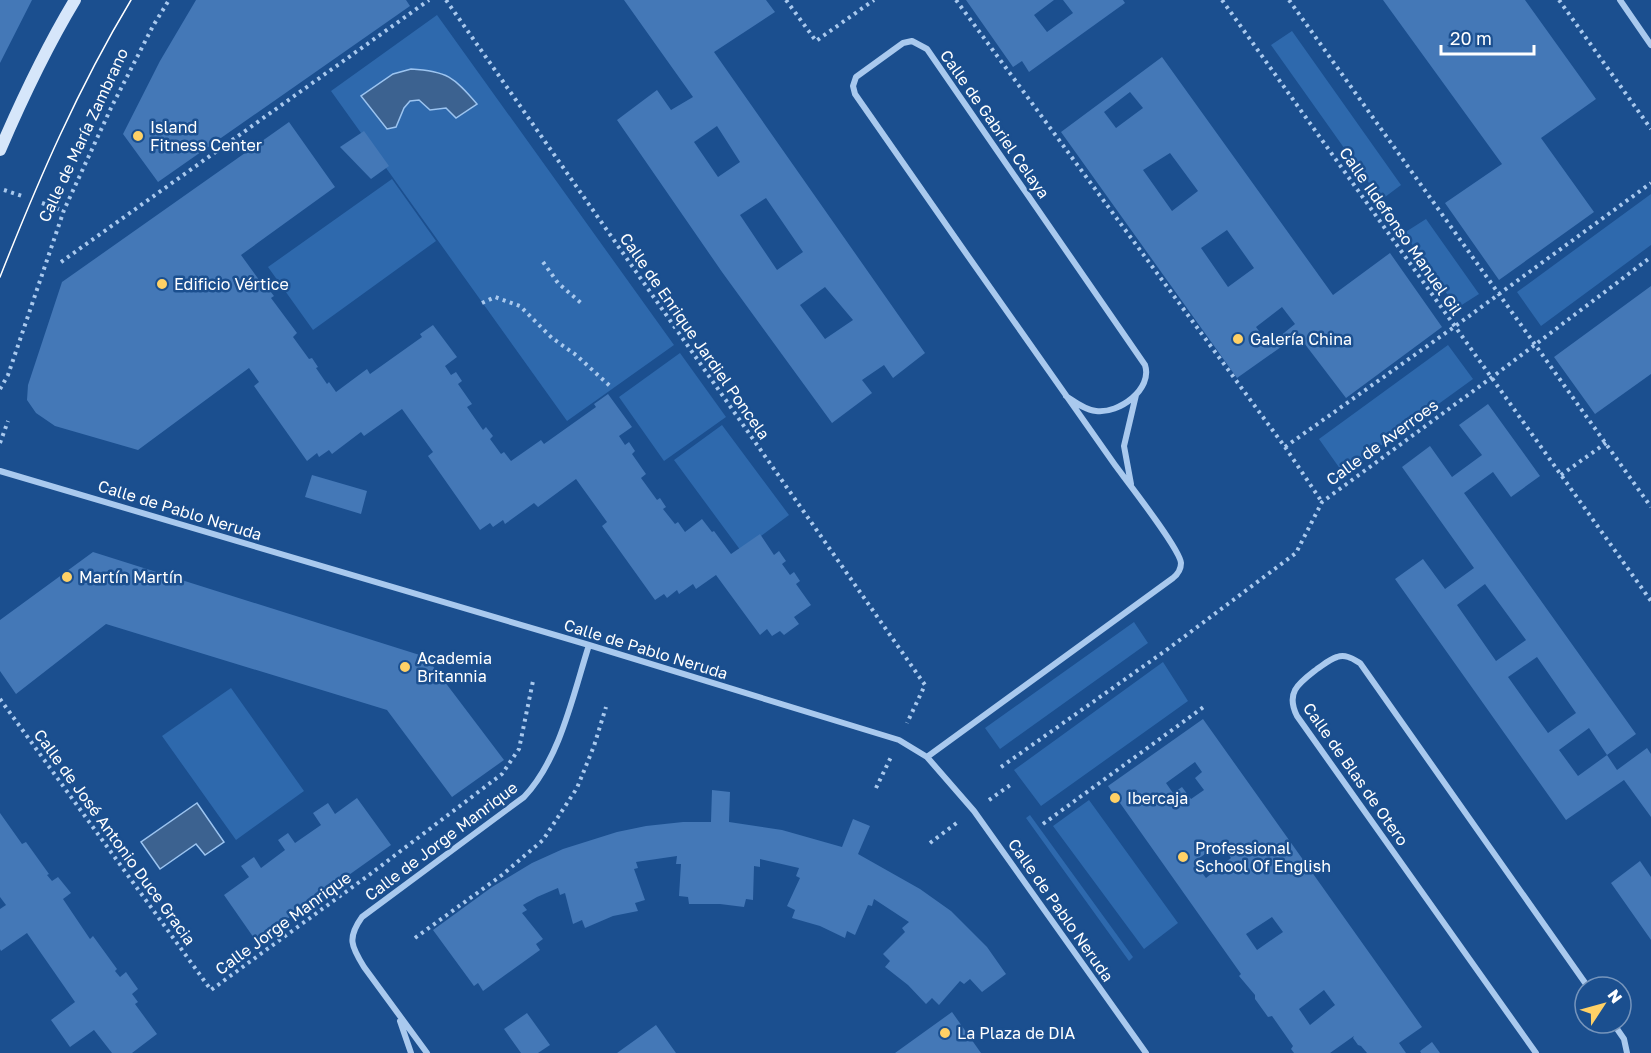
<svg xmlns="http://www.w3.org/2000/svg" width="1651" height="1053" viewBox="0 0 1651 1053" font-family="'Golos Text',sans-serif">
<rect width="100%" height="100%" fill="#1b4f8f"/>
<path fill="#2e69ad" d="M 437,15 L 674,345 L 567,421 L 331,91 Z
M 1292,31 L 1401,185 L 1381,200 L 1271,45 Z
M 392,179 L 436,241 L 313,330 L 268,267 Z
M 1651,194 L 1651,245 L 1541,326 L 1517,292 Z
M 1426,219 L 1479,294 L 1457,308 L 1404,233 Z
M 1448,345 L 1473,379 L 1343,473 L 1319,439 Z
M 680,353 L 726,417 L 664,461 L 619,397 Z
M 722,425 L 789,515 L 741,551 L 674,460 Z
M 1134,622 L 1148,643 L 1000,749 L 985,728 Z
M 1163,662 L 1188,701 L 1041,806 L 1014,770 Z
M 231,688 L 304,791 L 236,840 L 162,736 Z
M 1089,800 L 1178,923 L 1144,949 L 1053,826 Z
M 1030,815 L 1133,957 L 1129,961 L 1026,818 Z"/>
<path fill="#3c6290" stroke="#9cc4f0" stroke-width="1.5" d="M 411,69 C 447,71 454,77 477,104 L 456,118 L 446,108 L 430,110 L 419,100 L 410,101 L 404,108 L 396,127 L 387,129 L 361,96 L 393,74 Z
M 197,803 L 224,842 L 205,855 L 196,844 L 160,869 L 141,842 Z"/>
<path fill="#4478b7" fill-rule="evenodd" d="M 0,0 L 32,0 L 0,63 Z
M 196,0 L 406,0 L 410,6 L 158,182 L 123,134 L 160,61 Z
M 624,0 L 766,0 L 775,12 L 714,52 L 925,353 L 893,378 L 884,365 L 862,380 L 872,393 L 832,423 L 722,272 L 617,120 L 657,90 L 671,110 L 693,97 ZM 717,126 L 740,162 L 718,177 L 694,142 ZM 766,198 L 803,252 L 777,270 L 740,215 ZM 825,287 L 853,320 L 825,339 L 800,305 Z
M 966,0 L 1054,0 L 1034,15 L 1047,32 L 1073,13 L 1063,0 L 1123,0 L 1125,3 L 1029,72 L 1022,61 L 1013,67 Z
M 1383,0 L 1525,0 L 1596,99 L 1541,138 L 1594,212 L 1499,280 L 1445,203 L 1502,164 Z
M 1162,57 L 1333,295 L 1390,253 L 1442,327 L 1346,398 L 1298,335 L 1237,378 L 1061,132 ZM 1130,92 L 1143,108 L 1116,128 L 1104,112 ZM 1170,153 L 1198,191 L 1172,211 L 1143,170 ZM 1227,230 L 1254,268 L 1228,287 L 1201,248 ZM 1282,307 L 1295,324 L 1269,345 L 1256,327 Z
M 289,122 L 335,187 L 241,255 L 265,288 L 267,287 L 274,296 L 271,298 L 297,333 L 293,337 L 309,359 L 312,358 L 318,367 L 316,368 L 327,384 L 329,382 L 336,392 L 367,369 L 370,374 L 422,337 L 420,334 L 433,325 L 457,357 L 445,366 L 451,375 L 456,372 L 462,381 L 458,384 L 472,404 L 467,407 L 483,430 L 486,427 L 493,436 L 490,439 L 501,454 L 504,452 L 511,461 L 541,440 L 544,444 L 596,407 L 594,404 L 608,394 L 632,427 L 619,436 L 625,445 L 629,442 L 635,451 L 632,454 L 646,474 L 641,478 L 657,500 L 660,498 L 666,507 L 663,509 L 675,524 L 678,522 L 685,532 L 702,519 L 712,532 L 714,531 L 731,554 L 760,534 L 774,555 L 779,551 L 786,561 L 782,564 L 790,575 L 794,572 L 800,581 L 796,584 L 811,605 L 794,617 L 799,624 L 784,635 L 780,631 L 772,636 L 767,629 L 760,635 L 716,575 L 696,589 L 693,584 L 679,594 L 677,590 L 667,598 L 664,594 L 655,600 L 602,526 L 607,522 L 576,479 L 538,507 L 534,503 L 505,524 L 503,520 L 493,527 L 490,523 L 480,530 L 428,456 L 433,452 L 402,409 L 364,436 L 361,432 L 332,454 L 329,450 L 319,457 L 317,453 L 307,461 L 254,386 L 259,382 L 249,368 L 138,450 L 55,426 L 36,413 L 27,400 L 28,385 L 62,282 Z
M 364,131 L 389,166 L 371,179 L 340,147 Z
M 1651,286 L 1651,374 L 1595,414 L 1554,357 Z
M 1488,404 L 1540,476 L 1511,497 L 1493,472 L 1464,493 L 1636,734 L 1607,755 L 1589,728 L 1559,750 L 1578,776 L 1607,755 L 1617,770 L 1647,748 L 1651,754 L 1651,817 L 1624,780 L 1566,820 L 1395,579 L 1423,559 L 1445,589 L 1474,568 L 1402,467 L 1430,446 L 1452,477 L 1482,455 L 1459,425 ZM 1485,584 L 1526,640 L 1496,661 L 1457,605 ZM 1537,657 L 1576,713 L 1548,733 L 1508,677 Z
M 312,475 L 367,491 L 361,514 L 305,497 Z
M 93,552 L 426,657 L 504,760 L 452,797 L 387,710 L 106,624 L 16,694 L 0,671 L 0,620 Z
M 1203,719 L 1422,1027 L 1399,1043 L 1406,1053 L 1367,1053 L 1361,1046 L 1358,1045 L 1353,1038 L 1354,1036 L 1330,1053 L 1294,1053 L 1291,1049 L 1293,1046 L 1272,1016 L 1268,1017 L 1255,999 L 1255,995 L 1239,976 L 1241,974 L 1108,786 ZM 1195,762 L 1202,772 L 1195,778 L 1204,790 L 1191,799 L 1182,787 L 1173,793 L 1166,783 ZM 1220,843 L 1231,858 L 1206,878 L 1194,862 ZM 1272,917 L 1283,932 L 1257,950 L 1246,934 ZM 1324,990 L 1335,1005 L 1310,1025 L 1299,1009 Z
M 712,790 L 730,792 L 729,822 L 782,830 L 842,847 L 853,819 L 870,826 L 858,854 L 920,889 L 951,911 L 987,947 L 1006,974 L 982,992 L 970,979 L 964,984 L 960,981 L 939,1005 L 932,998 L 926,1004 L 908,985 L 885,967 L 890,961 L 883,954 L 905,932 L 902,928 L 909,922 L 874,899 L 872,906 L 868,905 L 855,935 L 847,931 L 845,938 L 820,926 L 792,918 L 795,910 L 787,906 L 800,878 L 796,876 L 799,868 L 760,859 L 760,867 L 754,866 L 753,900 L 746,899 L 744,907 L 720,904 L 689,904 L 688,897 L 679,896 L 681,864 L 676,864 L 677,856 L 636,862 L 638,868 L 634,869 L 645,900 L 635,903 L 638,911 L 613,916 L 585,928 L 582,920 L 573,924 L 565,893 L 560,895 L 558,888 L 537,897 L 523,905 L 527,910 L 522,913 L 543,939 L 536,944 L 540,950 L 483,991 L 478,983 L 474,986 L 433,930 L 492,887 L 532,863 L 563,849 L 617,832 L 646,826 L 683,822 L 711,822 Z
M 357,798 L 391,845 L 256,941 L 224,895 L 249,877 L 241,866 L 254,857 L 261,868 L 285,850 L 278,840 L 288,833 L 295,843 L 321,825 L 313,813 L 328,803 L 335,814 Z
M 0,813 L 22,844 L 26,842 L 49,874 L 47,875 L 52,881 L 58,877 L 71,893 L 63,899 L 90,939 L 93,936 L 117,969 L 115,971 L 120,977 L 126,972 L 138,989 L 132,994 L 138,1002 L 135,1004 L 157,1034 L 132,1053 L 112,1053 L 94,1030 L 70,1047 L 51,1020 L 75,1002 L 27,933 L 1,951 L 0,949 L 0,909 L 6,905 L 0,897 Z
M 1640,861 L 1651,877 L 1651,940 L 1611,883 Z
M 952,1012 L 981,1053 L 895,1053 Z
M 527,1013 L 550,1045 L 538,1053 L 521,1053 L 504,1029 Z
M 656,1025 L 676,1053 L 617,1053 Z
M 1432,1042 L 1440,1053 L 1421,1053 L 1420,1051 Z"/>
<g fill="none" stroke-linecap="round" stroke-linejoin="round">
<path stroke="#a9c9ee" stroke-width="4" stroke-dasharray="3 4.5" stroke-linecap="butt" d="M 446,0 L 925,685 L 907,723
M 786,0 L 816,41 L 874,0
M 956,0 L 1285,447 L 1322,502
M 1222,0 L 1651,601
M 1289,0 L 1651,507
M 1559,0 L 1651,129
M 4,190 L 22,196
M 42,203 L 59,209
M 61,262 L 429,0
M 543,262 L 558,283 L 581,303
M 482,303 L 495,297 L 520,306 L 552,338 L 576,355 L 611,387
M 0,389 L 8,375 L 64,210 L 111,108 L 153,26 L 169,0
M 0,443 L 8,421
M 1285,447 L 1454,327 L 1651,183
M 1561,475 L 1606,443
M 0,699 L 211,990 L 369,875 L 502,774 L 519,749 L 533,681
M 1001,767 L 1165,651 L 1296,553 L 1322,502 L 1491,378 L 1651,257
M 876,788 L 891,757
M 989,800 L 1013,783
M 1043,824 L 1205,706
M 930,843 L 958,822
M 415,938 L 502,875 L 543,840 L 577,788 L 594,746 L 606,707"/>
<path stroke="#a9c9ee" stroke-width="6" d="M 1620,0 L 1651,45
M 0,471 L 589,645 L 899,740 L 927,757 L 974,811 L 1146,1053
M 1131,484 L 1124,446 L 1136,395
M 927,757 L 1173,578 C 1178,574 1181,570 1181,563 C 1180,549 1126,480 1115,465 C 1028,342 941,218 855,94 L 853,86 L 856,77 L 903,43 L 912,41 L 927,49 L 1145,365 C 1153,389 1119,414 1096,411 C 1085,410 1075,402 1066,396
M 400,1021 L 411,1053
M 1613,1023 L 1624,1039 L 1627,1053
M 427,1053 L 364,967 C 351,946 347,938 362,917 L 524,797 C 560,759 573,695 589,645
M 1536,1053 L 1297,716 C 1285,692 1299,683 1317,669 C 1323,665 1330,659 1337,657 C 1346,654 1353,659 1360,663 L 1588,987"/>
<path stroke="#d6e6fa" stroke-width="12" d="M 0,150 C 22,99 46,48 75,0"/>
<path stroke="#fff" stroke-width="1.5" d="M 0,277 C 38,181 78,88 131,0"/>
</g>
<g fill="#ffd166" stroke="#1b4f8f" stroke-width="2">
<circle cx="138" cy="136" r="6"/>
<circle cx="162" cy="284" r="6"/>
<circle cx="1238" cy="339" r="6"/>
<circle cx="67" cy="577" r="6"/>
<circle cx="405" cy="667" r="6"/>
<circle cx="1115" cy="798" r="6"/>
<circle cx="1183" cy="857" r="6"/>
<circle cx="945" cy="1033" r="6"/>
</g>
<g text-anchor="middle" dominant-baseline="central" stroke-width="5" stroke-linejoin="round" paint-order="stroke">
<g font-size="16" fill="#fff" stroke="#1b4f8f">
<text transform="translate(995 124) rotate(55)">Calle de Gabriel Celaya</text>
<text transform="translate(83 135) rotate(-65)">Calle de María Zambrano</text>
<text transform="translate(1401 231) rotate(55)">Calle Ildefonso Manuel Gil</text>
<text transform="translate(695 336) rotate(55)">Calle de Enrique Jardiel Poncela</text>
<text transform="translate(1382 442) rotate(-36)">Calle de Averroes</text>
<text transform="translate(180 510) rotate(17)">Calle de Pablo Neruda</text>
<text transform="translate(646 649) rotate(17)">Calle de Pablo Neruda</text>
<text transform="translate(1356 774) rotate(55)">Calle de Blas de Otero</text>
<text transform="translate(115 837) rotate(54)">Calle de José Antonio Duce Gracia</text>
<text transform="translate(441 841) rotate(-37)">Calle de Jorge Manrique</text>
<text transform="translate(1061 910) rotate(55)">Calle de Pablo Neruda</text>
<text transform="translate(283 923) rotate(-36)">Calle Jorge Manrique</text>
</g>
<g font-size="16" fill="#fff" stroke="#1b4f8f" text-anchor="start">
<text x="150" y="127">Island<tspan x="150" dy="18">Fitness Center</tspan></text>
<text x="174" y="284">Edificio Vértice</text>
<text x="1250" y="339">Galería China</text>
<text x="79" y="577">Martín Martín</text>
<text x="417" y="658">Academia<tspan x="417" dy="18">Britannia</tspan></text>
<text x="1127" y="798">Ibercaja</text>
<text x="1195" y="848">Professional<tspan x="1195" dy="18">School Of English</tspan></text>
<text x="957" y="1033">La Plaza de DIA</text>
</g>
</g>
<g transform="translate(1603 1005) rotate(54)"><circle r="28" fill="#1b4f8f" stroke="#7695bc" stroke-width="1.5"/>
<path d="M0-4.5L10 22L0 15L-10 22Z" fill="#ffd166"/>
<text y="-9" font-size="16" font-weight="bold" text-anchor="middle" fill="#ffffff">N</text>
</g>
<path d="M1441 45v9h93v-9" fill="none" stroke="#ffffff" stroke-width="3"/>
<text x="1450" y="45" font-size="18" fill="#ffffff" stroke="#1b4f8f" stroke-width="4.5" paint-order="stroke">20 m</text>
</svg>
